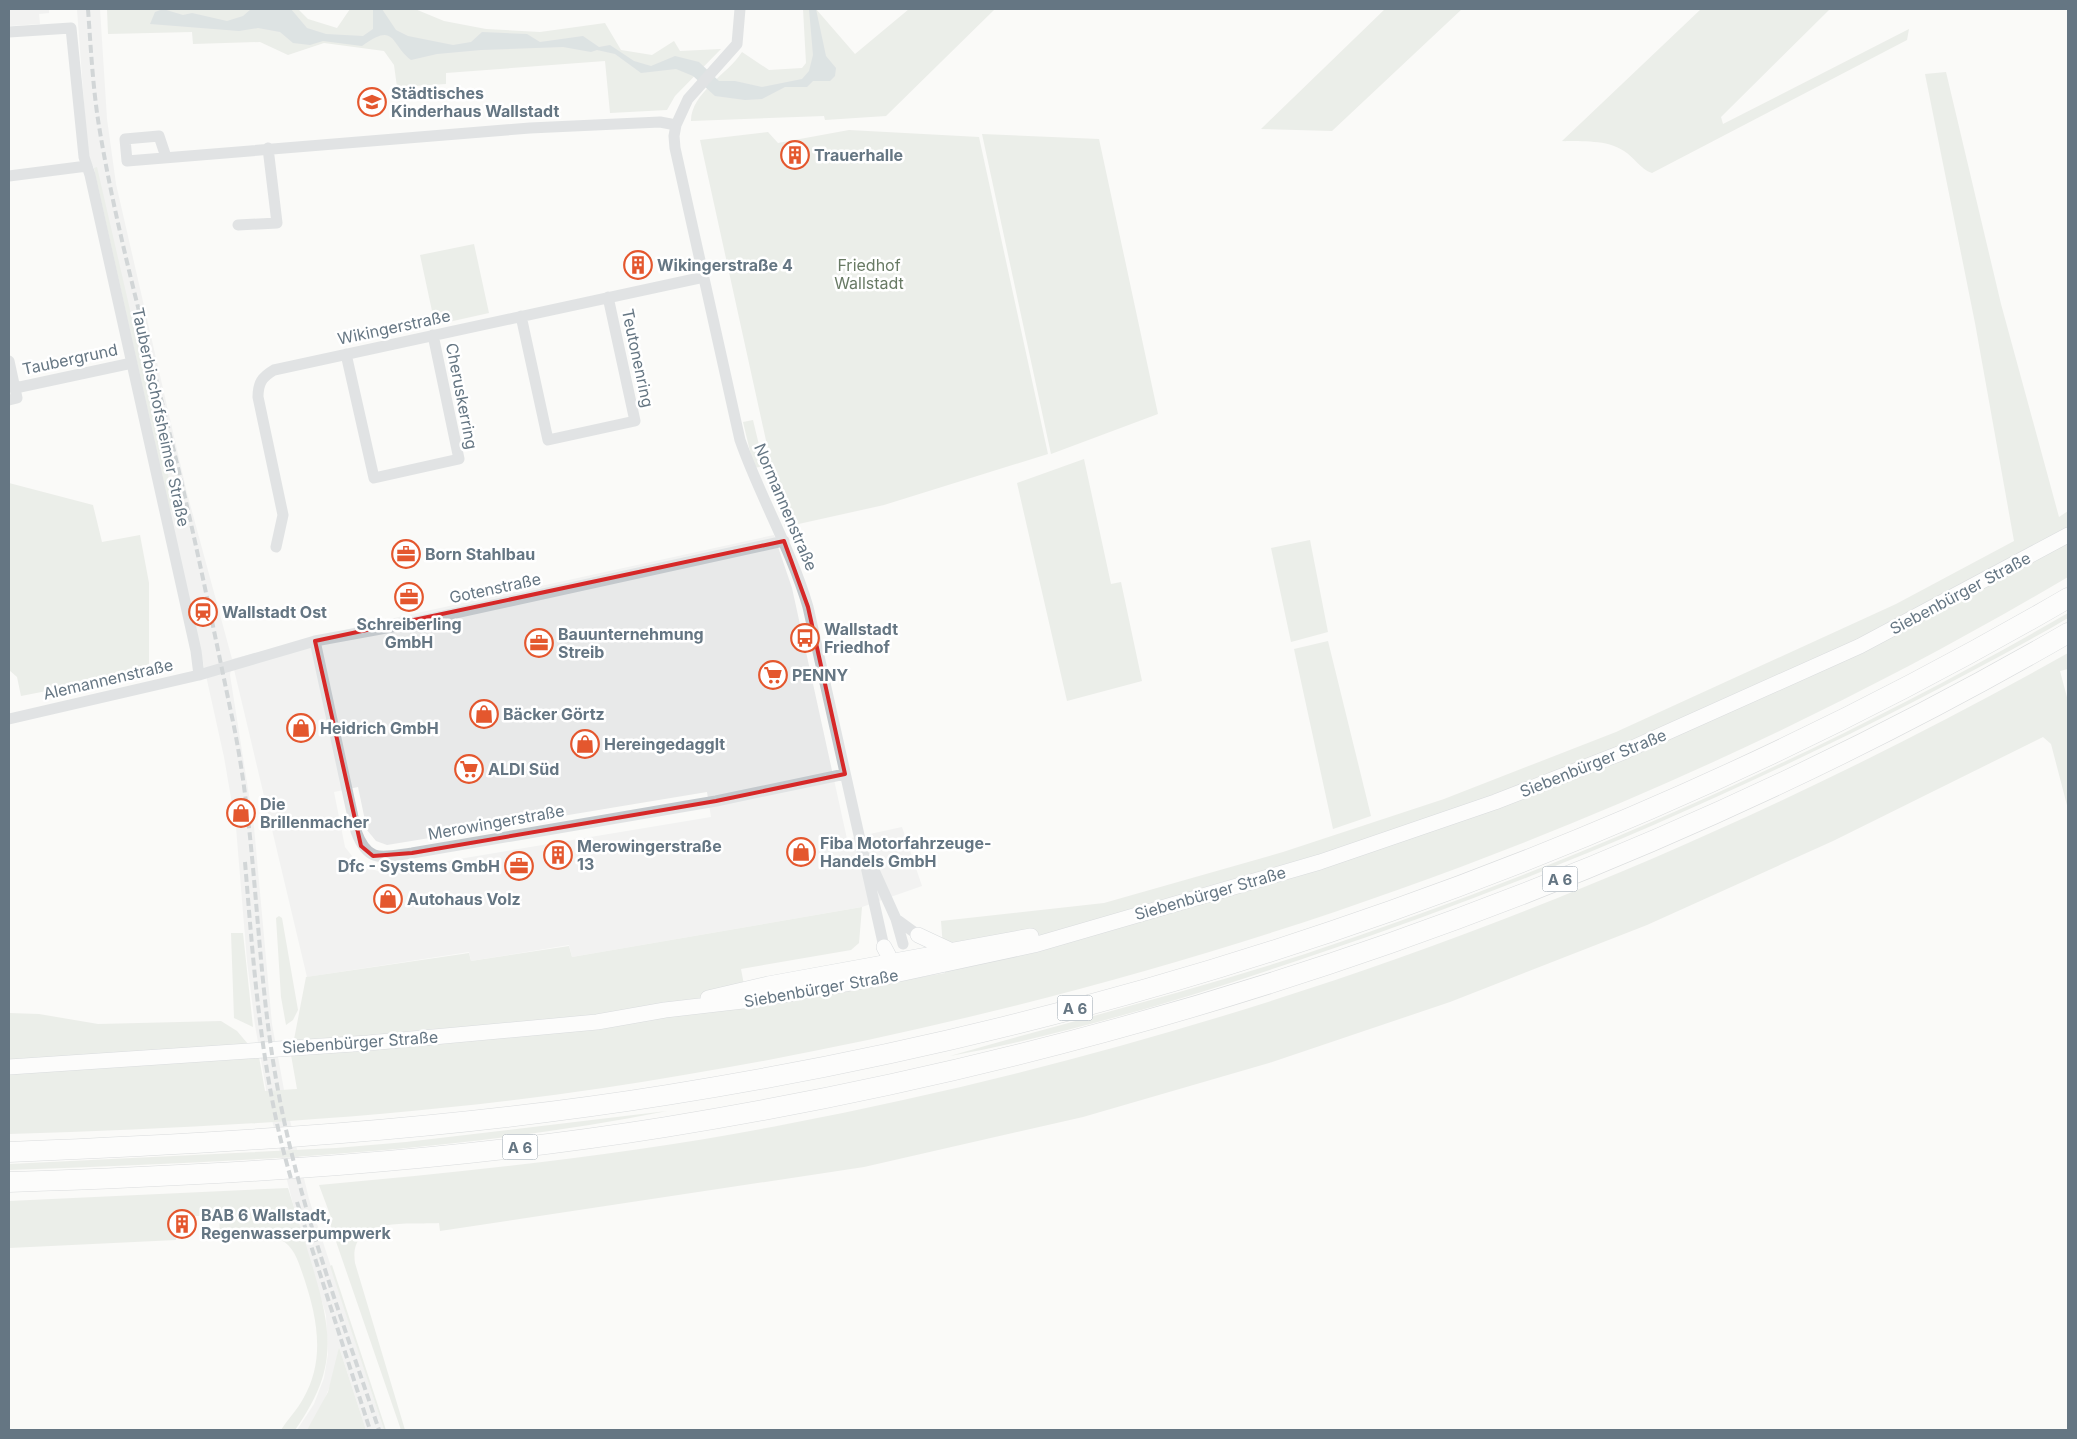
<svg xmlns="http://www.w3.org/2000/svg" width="2077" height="1439" viewBox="0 0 2077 1439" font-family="Inter,sans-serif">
<rect width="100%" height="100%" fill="#fafaf8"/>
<path fill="#e8e9e9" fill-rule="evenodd" d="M 9,9 L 49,9 L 49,13 L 39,14 L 40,24 L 9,26 Z
M 77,9 L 100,9 L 107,119 L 116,184 L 187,493 L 232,659 L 376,622 L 774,535 L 792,588 L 847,839 L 902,827 L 922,886 L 862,907 L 572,957 L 569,945 L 471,961 L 469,952 L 307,977 L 232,661 L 230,675 L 254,827 L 272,1024 L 288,1112 L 309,1199 L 384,1430 L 366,1430 L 339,1347 L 333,1378 L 321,1408 L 307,1430 L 297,1430 L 314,1404 L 324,1378 L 328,1354 L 326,1315 L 292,1200 L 270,1112 L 255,1025 L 247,961 L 236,827 L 224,757 L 94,168 L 88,158 ZM 358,787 L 367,830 L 376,841 L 387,845 L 707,792 L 711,817 L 381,872 L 359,865 L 345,847 L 334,792 Z"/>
<path fill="#dadfd7" d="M 107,9 L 298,9 L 308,19 L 337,28 L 350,9 L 415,9 L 444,21 L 486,29 L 540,32 L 605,23 L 621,50 L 652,55 L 674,41 L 680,51 L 721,49 L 675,96 L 667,110 L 610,113 L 605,61 L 446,73 L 446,84 L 397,87 L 394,65 L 384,51 L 324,43 L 288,55 L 260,42 L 193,44 L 192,32 L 108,34 Z
M 803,9 L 816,9 L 855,54 L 909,9 L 995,9 L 886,116 L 825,120 L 824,116 L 691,121 C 691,93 728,74 742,52 L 769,70 L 802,68 L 806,63 Z
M 1385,9 L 1462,9 L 1332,131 L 1261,129 Z
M 1701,9 L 1830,9 L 1721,117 L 1723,124 L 1909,29 L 1907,40 L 1652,173 C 1640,169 1634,157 1624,151 C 1606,139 1583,142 1562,141 Z
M 1946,72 L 2001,304 L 2059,517 L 2068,511 L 2068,577 C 1620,842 1117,1011 603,1088 C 407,1117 207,1128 9,1134 L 9,1013 L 39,1014 L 98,1024 L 221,1021 L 237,1031 L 259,1057 L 265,1091 L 297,1089 L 291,1055 L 306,977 L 469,953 L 471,961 L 569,946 L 572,957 L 862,907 L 859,943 L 851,950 L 741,969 L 748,1006 L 945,973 L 941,921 L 1104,903 L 1283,852 L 1444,799 L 1616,732 L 1896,604 L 2014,541 L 1975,323 L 1925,74 Z
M 849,130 L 979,137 L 1048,454 L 884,505 L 785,527 L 700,140 L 768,132 L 778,143 Z
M 982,134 L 1099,139 L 1158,414 L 1051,454 Z
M 97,167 L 176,509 L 170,510 L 94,168 Z
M 474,244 L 489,313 L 435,325 L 420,255 Z
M 753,420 L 764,466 L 754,468 L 743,422 Z
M 1084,459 L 1111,584 L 1121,582 L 1142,681 L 1067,701 L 1017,483 Z
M 9,483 L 93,505 L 102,542 L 140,535 L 149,583 L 149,671 L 21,696 L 17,677 L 9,670 Z
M 1310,540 L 1328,632 L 1291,642 L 1271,548 Z
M 2068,613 L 2068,618 L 2051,628 C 1816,759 1572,869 1317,954 C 1197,995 1074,1033 950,1056 C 1068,1022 1188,992 1305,954 C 1570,866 1827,752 2068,613 Z
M 1328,641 L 1371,816 L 1333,829 L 1294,649 Z
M 2068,653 L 2068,669 L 2060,671 L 2068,701 L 2068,809 L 2051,744 L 2043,737 L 1833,841 L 1647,925 L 1450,1002 L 1269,1063 L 1083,1117 L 864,1167 L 440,1231 L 439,1223 C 407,1225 348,1216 355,1263 L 405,1430 L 401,1430 L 330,1224 L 332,1220 L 319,1185 C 476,1171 633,1154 787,1124 C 1240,1037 1666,879 2068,653 Z
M 279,916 L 282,918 L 298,1010 L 293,1020 L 286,1025 L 281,997 L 276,918 Z
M 231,933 L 243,933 L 253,1027 L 234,1018 Z
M 667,1111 C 451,1154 228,1162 9,1170 L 9,1164 L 336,1148 L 406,1142 Z
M 288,1188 C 296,1214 305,1241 313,1268 C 333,1336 337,1370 295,1430 L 281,1430 C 288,1419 297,1410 303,1399 C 326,1360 317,1317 304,1278 C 299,1264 295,1247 281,1240 C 267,1233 236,1238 220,1238 L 219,1215 L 175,1217 L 176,1240 L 9,1248 L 9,1201 Z
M 332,1265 L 386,1430 L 384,1430 L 330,1266 Z
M 339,1347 L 366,1430 L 307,1430 L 328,1392 Z"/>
<path fill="#bbc7cb" d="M 163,9 L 183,15 L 192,13 L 227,21 L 243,16 L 251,9 L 291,9 L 307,28 L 326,34 L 363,36 L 373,29 L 373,9 L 382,9 L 396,30 L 408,36 L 453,45 L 471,42 L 482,32 L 527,34 L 540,42 L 583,36 L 599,47 L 610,45 L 634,61 L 651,66 L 675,56 L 699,62 L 719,81 L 735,81 L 762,87 L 802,79 L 809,71 L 813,55 L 809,9 L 816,9 L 826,56 L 836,68 L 835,76 L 830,81 L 813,81 L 807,87 L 785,87 L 762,99 L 745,100 L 715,96 L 693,76 L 676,69 L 641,73 L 615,54 L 597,50 L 591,52 L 563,47 L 481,50 L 437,54 L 411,60 C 390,44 396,21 362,46 L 323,41 L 310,45 L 293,43 L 280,32 L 258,28 L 239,31 L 150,24 L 155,12 Z"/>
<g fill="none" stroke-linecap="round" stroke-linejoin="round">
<defs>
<path id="secondary" d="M 918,935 L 950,950
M 884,947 L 892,962 L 899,967
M 708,998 L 768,984 L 1031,936
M 9,1067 L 368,1043 L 597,1022 L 665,1010 L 760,999 L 890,976 L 1034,945 L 1320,862 L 1495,802 L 1621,753 L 1860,646 L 2068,535"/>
<path id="motorway" d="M 9,1152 C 229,1143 449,1130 667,1095 C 1159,1017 1638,848 2068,598
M 9,1182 C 229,1175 449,1162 666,1127 C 1158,1047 1636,882 2068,633"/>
</defs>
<use href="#secondary" stroke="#b3babf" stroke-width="16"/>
<use href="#motorway" stroke="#b4b9bd" stroke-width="21"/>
<path stroke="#c3c8cc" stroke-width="11" d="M 740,9 L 737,44 L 688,99 L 676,125 L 674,136 L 675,148 L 740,440 C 760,497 791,549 808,607 L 884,947
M 9,32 L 71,28 L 84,157 L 90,175 L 196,651 L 199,675
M 166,157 L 159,136 L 125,139 L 127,161 L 530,128 L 660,122 L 676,125
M 9,176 L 87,166
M 238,225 L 277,223 L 268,148
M 521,316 L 548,440 L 635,421 L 608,297
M 346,354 L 374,478 L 459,459 L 433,335
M 9,361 L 17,398 L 9,400
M 9,384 L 20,387 L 132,363
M 276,547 L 283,515 L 258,397 C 258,383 262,377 274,370 L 704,277
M 315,641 L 356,831 C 368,864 382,857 412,853 L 716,801 L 845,774
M 9,719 L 199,675 L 315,641 L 397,626 L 784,541
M 869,859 L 896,919 L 903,944
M 896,919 L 918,935"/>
<use href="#secondary" stroke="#fff" stroke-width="15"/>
<use href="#motorway" stroke="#fff" stroke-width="20"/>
<path stroke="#a2aab0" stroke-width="4" stroke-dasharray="8 4" stroke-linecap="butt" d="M 88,9 C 91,50 93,92 100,132 C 117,233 145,332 169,431 C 193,526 212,622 232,717 C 257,834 255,955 275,1073 C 295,1195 340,1313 379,1430
M 245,862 C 254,970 261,1078 292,1182
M 297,1202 L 370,1430"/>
</g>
<path d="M0 0H2077V1439H0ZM 784,541 L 808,607 L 845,774 L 716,801 L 412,853 L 373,856 L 361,846 L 315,641 Z" fill="#fafaf8" fill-opacity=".55" fill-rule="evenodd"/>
<path fill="none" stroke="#d62828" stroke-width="4" stroke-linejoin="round" d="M 784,541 L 808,607 L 845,774 L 716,801 L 412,853 L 373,856 L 361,846 L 315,641 Z"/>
<defs>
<symbol id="school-ring" viewBox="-11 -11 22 22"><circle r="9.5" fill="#fff" stroke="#e4572e" stroke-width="1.5"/><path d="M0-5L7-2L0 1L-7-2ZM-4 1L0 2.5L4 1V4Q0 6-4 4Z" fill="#e4572e"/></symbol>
<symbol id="building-ring" viewBox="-11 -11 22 22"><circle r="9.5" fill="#fff" stroke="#e4572e" stroke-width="1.5"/><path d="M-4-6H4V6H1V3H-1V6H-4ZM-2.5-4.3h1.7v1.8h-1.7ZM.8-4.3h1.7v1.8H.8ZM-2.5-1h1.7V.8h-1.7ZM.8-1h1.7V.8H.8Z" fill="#e4572e"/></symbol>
<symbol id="office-ring" viewBox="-11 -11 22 22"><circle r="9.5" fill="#fff" stroke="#e4572e" stroke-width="1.5"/><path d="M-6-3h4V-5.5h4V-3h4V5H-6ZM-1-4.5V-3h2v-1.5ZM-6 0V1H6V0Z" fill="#e4572e"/></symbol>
<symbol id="station-ring" viewBox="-11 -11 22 22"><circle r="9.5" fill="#fff" stroke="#e4572e" stroke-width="1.5"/><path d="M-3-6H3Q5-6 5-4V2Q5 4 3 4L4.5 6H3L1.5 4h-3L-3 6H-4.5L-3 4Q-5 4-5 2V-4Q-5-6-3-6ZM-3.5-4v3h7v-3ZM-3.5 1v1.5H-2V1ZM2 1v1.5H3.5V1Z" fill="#e4572e"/></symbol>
<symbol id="bus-ring" viewBox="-11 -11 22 22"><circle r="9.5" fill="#fff" stroke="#e4572e" stroke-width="1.5"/><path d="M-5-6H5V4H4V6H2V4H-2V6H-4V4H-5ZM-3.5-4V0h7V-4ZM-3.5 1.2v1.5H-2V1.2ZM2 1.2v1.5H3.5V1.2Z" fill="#e4572e"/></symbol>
<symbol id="supermarket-ring" viewBox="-11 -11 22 22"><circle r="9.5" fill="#fff" stroke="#e4572e" stroke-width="1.5"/><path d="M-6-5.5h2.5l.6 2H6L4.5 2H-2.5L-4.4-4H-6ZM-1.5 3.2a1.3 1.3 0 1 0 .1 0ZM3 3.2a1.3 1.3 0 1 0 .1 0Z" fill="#e4572e"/></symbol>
<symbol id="shop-ring" viewBox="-11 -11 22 22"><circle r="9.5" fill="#fff" stroke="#e4572e" stroke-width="1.5"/><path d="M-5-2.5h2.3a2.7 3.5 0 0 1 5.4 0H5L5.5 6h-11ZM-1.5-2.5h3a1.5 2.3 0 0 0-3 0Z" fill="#e4572e"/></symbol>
</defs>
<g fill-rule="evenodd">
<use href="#school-ring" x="356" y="86" width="32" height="32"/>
<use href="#building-ring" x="779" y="139" width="32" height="32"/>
<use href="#building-ring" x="622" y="249" width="32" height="32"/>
<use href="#office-ring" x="390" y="538" width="32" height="32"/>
<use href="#office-ring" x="393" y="581" width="32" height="32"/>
<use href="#station-ring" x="187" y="596" width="32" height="32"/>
<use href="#bus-ring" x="789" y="622" width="32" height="32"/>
<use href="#office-ring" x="523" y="627" width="32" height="32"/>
<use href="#supermarket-ring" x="757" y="659" width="32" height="32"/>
<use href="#shop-ring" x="468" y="698" width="32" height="32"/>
<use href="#shop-ring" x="285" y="712" width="32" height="32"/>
<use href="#shop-ring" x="569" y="728" width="32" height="32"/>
<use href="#supermarket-ring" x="453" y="753" width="32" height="32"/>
<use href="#shop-ring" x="225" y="797" width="32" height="32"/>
<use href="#shop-ring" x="785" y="836" width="32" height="32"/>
<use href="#building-ring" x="542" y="839" width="32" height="32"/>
<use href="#office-ring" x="503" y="850" width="32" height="32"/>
<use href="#shop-ring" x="372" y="883" width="32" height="32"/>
<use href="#building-ring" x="166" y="1208" width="32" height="32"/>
</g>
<g text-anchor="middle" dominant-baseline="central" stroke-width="5" stroke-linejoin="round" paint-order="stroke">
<g fill="#fff" stroke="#939fa8" stroke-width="1">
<rect x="1542.5" y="866.5" width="35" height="25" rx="4"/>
<rect x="1057.5" y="995.5" width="35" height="25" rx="4"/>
<rect x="502.5" y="1134.5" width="35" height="25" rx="4"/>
</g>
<g font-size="15" font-weight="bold" fill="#657683">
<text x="1560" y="879">A 6</text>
<text x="1075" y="1008">A 6</text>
<text x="520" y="1147">A 6</text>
</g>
<g font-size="16" font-weight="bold" fill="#657683" stroke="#fff" text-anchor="start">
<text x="391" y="93">Städtisches<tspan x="391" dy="18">Kinderhaus Wallstadt</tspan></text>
<text x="814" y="155">Trauerhalle</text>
<text x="657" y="265">Wikingerstraße 4</text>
<text x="425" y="554">Born Stahlbau</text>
<text x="222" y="612">Wallstadt Ost</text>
<text x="409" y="624" text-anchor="middle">Schreiberling<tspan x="409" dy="18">GmbH</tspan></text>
<text x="824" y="629">Wallstadt<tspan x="824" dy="18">Friedhof</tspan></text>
<text x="558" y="634">Bauunternehmung<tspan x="558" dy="18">Streib</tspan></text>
<text x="792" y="675">PENNY</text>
<text x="503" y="714">Bäcker Görtz</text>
<text x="320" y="728">Heidrich GmbH</text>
<text x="604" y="744">Hereingedagglt</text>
<text x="488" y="769">ALDI Süd</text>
<text x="260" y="804">Die<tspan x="260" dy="18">Brillenmacher</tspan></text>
<text x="820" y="843">Fiba Motorfahrzeuge-<tspan x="820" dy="18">Handels GmbH</tspan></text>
<text x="577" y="846">Merowingerstraße<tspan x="577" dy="18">13</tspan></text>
<text x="500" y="866" text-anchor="end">Dfc - Systems GmbH</text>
<text x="407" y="899">Autohaus Volz</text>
<text x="201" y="1215">BAB 6 Wallstadt,<tspan x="201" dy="18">Regenwasserpumpwerk</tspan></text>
</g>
<g font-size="16" fill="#687a64" stroke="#fff">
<text x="869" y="265">Friedhof<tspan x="869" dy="18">Wallstadt</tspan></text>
</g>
<g font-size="16" fill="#657683" stroke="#fff">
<text transform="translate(394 327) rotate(-12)">Wikingerstraße</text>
<text transform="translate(638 358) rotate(78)">Teutonenring</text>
<text transform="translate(70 359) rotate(-12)">Taubergrund</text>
<text transform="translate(462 396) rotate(79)">Cheruskerring</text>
<text transform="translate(161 417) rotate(78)">Tauberbischofsheimer Straße</text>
<text transform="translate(786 507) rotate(67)">Normannenstraße</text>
<text transform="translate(495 588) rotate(-12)">Gotenstraße</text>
<text transform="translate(1960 593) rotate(-28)">Siebenbürger Straße</text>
<text transform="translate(108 679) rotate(-13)">Alemannenstraße</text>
<text transform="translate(1593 763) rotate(-22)">Siebenbürger Straße</text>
<text transform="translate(496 822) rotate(-10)">Merowingerstraße</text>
<text transform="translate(1210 893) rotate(-16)">Siebenbürger Straße</text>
<text transform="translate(821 988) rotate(-10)">Siebenbürger Straße</text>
<text transform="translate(360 1042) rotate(-4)">Siebenbürger Straße</text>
</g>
</g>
<rect width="2077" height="1439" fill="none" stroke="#657683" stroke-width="20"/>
</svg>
